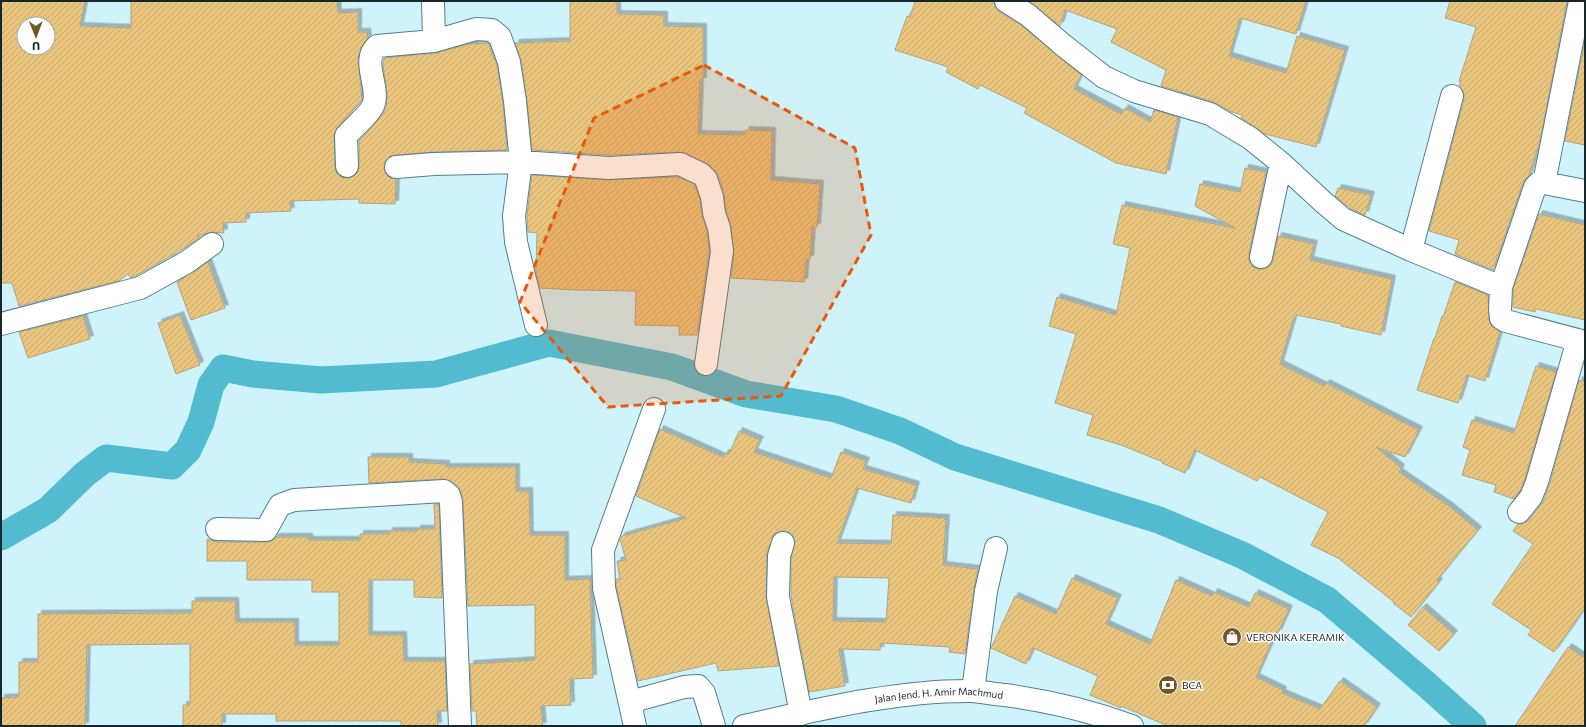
<svg xmlns="http://www.w3.org/2000/svg" width="1586" height="727" viewBox="0 0 1586 727" font-family="Commissioner,sans-serif">
<defs>
<pattern id="building-hatch" width="6" height="6" patternUnits="userSpaceOnUse"><rect width="6" height="6" fill="#e9c57d"/><path d="M-1 1l2-2M0 6l6-6M5 7l2-2" fill="none" stroke="#c7a96c"/></pattern>
<filter id="shadow"><feDropShadow dx="3.5" dy="-3.5" stdDeviation="0" flood-color="#0004"/></filter>
</defs>
<rect width="100%" height="100%" fill="#cef3fb"/>
<g fill="none" stroke-linecap="round" stroke-linejoin="round">
<path stroke="#53bbd0" stroke-width="27" d="M 1,537 L 48,510 L 85,474 L 106,458 L 172,466 L 188,450 L 201,422 L 211,385 L 223,368 L 253,374 L 321,380 L 436,374 L 549,343 L 672,367 L 746,394 L 836,409 L 900,431 L 955,457 L 1159,520 L 1242,555 L 1327,600 L 1427,685 L 1473,726"/>
</g>
<path fill="url(#building-hatch)" stroke="#b3a282" fill-rule="evenodd" filter="url(#shadow)" d="M 1,1 L 85,1 L 80,26 L 131,28 L 131,1 L 337,1 L 338,13 L 358,12 L 358,32 L 367,32 L 368,38 L 361,48 L 358,58 L 362,100 L 337,128 L 334,136 L 335,166 L 336,172 L 341,177 L 347,178 L 354,176 L 358,172 L 359,166 L 359,141 L 379,119 L 386,108 L 387,95 L 383,65 L 384,58 L 435,53 L 469,44 L 488,43 L 497,65 L 503,103 L 507,150 L 434,152 L 395,155 L 389,157 L 385,161 L 384,168 L 386,174 L 390,178 L 396,179 L 395,204 L 359,203 L 359,199 L 290,201 L 291,211 L 246,213 L 246,222 L 223,223 L 224,233 L 211,232 L 203,235 L 197,235 L 199,238 L 180,251 L 135,276 L 131,278 L 128,274 L 119,281 L 19,306 L 12,283 L 1,283 ZM 24,24 L 48,24 L 48,48 L 24,48 Z
M 570,1 L 617,1 L 617,14 L 664,15 L 664,26 L 703,27 L 703,81 L 700,81 L 698,134 L 745,135 L 746,130 L 772,131 L 771,180 L 820,184 L 817,227 L 812,227 L 810,259 L 806,259 L 804,282 L 731,278 L 734,253 L 731,226 L 726,210 L 724,193 L 718,175 L 715,170 L 706,163 L 685,153 L 679,152 L 609,155 L 532,150 L 527,100 L 521,60 L 515,43 L 570,41 Z
M 915,1 L 994,1 L 995,7 L 999,12 L 1021,25 L 1081,75 L 1074,89 L 1121,114 L 1125,108 L 1150,122 L 1154,110 L 1178,117 L 1166,174 L 1116,163 L 1024,113 L 1027,108 L 980,85 L 978,89 L 946,72 L 948,67 L 895,50 L 907,16 L 910,17 Z
M 1029,1 L 1306,1 L 1296,34 L 1240,18 L 1229,56 L 1286,73 L 1297,36 L 1345,50 L 1316,147 L 1265,134 L 1241,118 L 1242,115 L 1229,111 L 1214,102 L 1161,86 L 1166,70 L 1111,42 L 1117,29 L 1065,10 L 1060,26 Z
M 1450,1 L 1567,1 L 1540,141 L 1529,175 L 1523,183 L 1493,270 L 1455,254 L 1459,240 L 1429,231 L 1464,99 L 1464,93 L 1459,86 L 1461,81 L 1459,81 L 1476,27 L 1445,18 Z
M 1585,40 L 1585,145 L 1565,141 Z
M 1245,168 L 1266,172 L 1249,254 L 1249,261 L 1253,267 L 1258,269 L 1264,269 L 1271,265 L 1273,260 L 1278,236 L 1314,244 L 1310,260 L 1392,279 L 1381,335 L 1341,326 L 1341,324 L 1296,315 L 1296,317 L 1294,317 L 1280,364 L 1324,386 L 1326,383 L 1419,430 L 1405,457 L 1376,447 L 1401,468 L 1399,472 L 1449,506 L 1478,530 L 1437,580 L 1439,582 L 1411,617 L 1393,603 L 1394,602 L 1338,558 L 1311,545 L 1328,512 L 1260,477 L 1257,481 L 1195,450 L 1185,473 L 1162,463 L 1163,462 L 1121,445 L 1087,435 L 1093,415 L 1055,403 L 1076,334 L 1049,326 L 1057,297 L 1116,315 L 1130,248 L 1113,244 L 1122,205 L 1235,228 L 1195,206 L 1200,184 L 1240,192 Z
M 532,175 L 608,180 L 678,177 L 694,184 L 700,200 L 702,215 L 707,231 L 709,251 L 697,335 L 679,335 L 679,326 L 635,325 L 636,291 L 576,290 L 540,288 L 536,272 L 537,233 L 528,232 L 527,216 Z
M 1338,188 L 1371,195 L 1365,215 L 1350,208 L 1335,196 Z
M 1539,214 L 1585,225 L 1585,320 L 1536,309 L 1535,312 L 1513,307 L 1513,289 Z
M 208,262 L 225,308 L 191,320 L 177,282 Z
M 1455,282 L 1488,295 L 1489,320 L 1491,325 L 1500,332 L 1485,381 L 1467,375 L 1458,403 L 1417,390 L 1434,338 L 1435,338 L 1442,316 L 1443,317 Z
M 180,315 L 200,365 L 176,374 L 158,323 Z
M 83,316 L 90,339 L 28,358 L 19,332 Z
M 1536,366 L 1556,372 L 1525,478 L 1520,491 L 1514,499 L 1494,492 L 1496,485 L 1462,475 L 1470,450 L 1463,447 L 1472,420 L 1514,433 Z
M 1579,380 L 1585,382 L 1585,608 L 1554,652 L 1528,635 L 1531,630 L 1492,604 L 1533,544 L 1513,531 L 1518,524 L 1524,523 L 1529,520 L 1543,502 L 1549,486 Z
M 660,429 L 723,457 L 725,453 L 729,454 L 739,431 L 760,440 L 754,452 L 831,478 L 841,452 L 866,461 L 863,469 L 916,485 L 911,503 L 857,488 L 837,543 L 891,544 L 893,515 L 946,518 L 943,565 L 978,569 L 974,589 L 965,654 L 949,652 L 950,647 L 881,643 L 880,650 L 839,649 L 845,686 L 809,692 L 791,596 L 791,558 L 795,541 L 792,534 L 786,531 L 781,531 L 774,534 L 767,552 L 766,597 L 779,666 L 718,671 L 716,663 L 638,681 L 616,586 L 616,579 L 620,579 L 617,561 L 626,560 L 620,539 L 622,536 L 686,518 L 636,496 ZM 834,577 L 889,578 L 886,622 L 833,621 Z
M 368,457 L 409,457 L 409,462 L 446,464 L 446,467 L 516,467 L 516,491 L 529,491 L 530,535 L 565,535 L 565,580 L 590,579 L 593,678 L 570,679 L 571,705 L 541,706 L 543,726 L 477,726 L 476,711 L 472,711 L 470,664 L 535,660 L 535,605 L 468,606 L 463,502 L 461,491 L 452,481 L 443,479 L 369,483 Z
M 434,504 L 439,504 L 442,598 L 414,597 L 414,580 L 369,580 L 369,635 L 403,635 L 404,661 L 445,661 L 447,711 L 437,711 L 438,726 L 401,726 L 401,721 L 276,721 L 276,714 L 222,714 L 222,726 L 183,726 L 183,705 L 190,705 L 190,644 L 87,645 L 85,726 L 1,726 L 1,698 L 19,697 L 19,662 L 38,662 L 38,614 L 192,613 L 192,601 L 235,601 L 236,622 L 295,622 L 295,645 L 339,645 L 339,592 L 312,592 L 312,580 L 247,580 L 247,561 L 207,561 L 207,539 L 217,542 L 266,542 L 272,541 L 276,537 L 309,537 L 309,540 L 360,540 L 360,534 L 389,534 L 389,531 L 417,531 L 417,529 L 435,529 Z
M 1072,578 L 1118,598 L 1106,624 L 1150,644 L 1176,580 L 1212,596 L 1214,592 L 1249,607 L 1255,593 L 1289,609 L 1278,633 L 1276,632 L 1256,677 L 1283,690 L 1282,693 L 1320,709 L 1340,681 L 1377,707 L 1364,726 L 1168,726 L 1121,706 L 1121,708 L 1090,695 L 1098,676 L 1033,648 L 1026,664 L 991,648 L 1015,596 L 1056,614 Z
M 1423,607 L 1454,634 L 1439,651 L 1408,625 Z
M 1568,647 L 1585,658 L 1585,726 L 1515,726 Z"/>
<g fill="none" stroke-linecap="round" stroke-linejoin="round">
<defs>
<path id="minor" d="M 433,1 L 434,41
M 1006,1 L 1028,15 L 1063,45 L 1104,77 L 1134,91 L 1210,114 L 1250,138 L 1281,163 L 1322,201 L 1343,219 L 1411,250 L 1501,287
M 347,166 L 346,136 C 353,128 372,112 374,103 C 379,85 361,60 377,46 L 434,41 L 476,29 L 492,30 L 500,37 L 509,62 L 515,101 L 521,162 L 514,216 L 516,242 L 536,325
M 396,167 L 434,164 L 521,162 L 609,168 L 680,164 L 701,174 L 706,179 L 712,197 L 714,213 L 719,228 L 722,251 L 706,364
M 1544,183 L 1580,1
M 1585,191 L 1544,183 L 1539,183 L 1535,187 L 1501,287 L 1500,310 L 1501,318 L 1506,321 L 1585,342
M 1411,250 L 1452,96
M 1261,257 L 1281,163
M 1,324 L 140,288 L 187,262 L 212,244
M 1519,512 L 1531,497 L 1537,482 L 1578,340
M 217,529 L 266,530 L 280,505 L 294,500 L 444,491 L 449,495 L 451,502 L 460,726
M 783,543 L 779,556 L 778,597 L 801,714
M 973,691 L 986,591 L 996,548
M 630,702 L 684,687 L 698,686 L 704,693 L 714,726
M 635,726 L 604,588 L 603,550 L 654,409"/>
<g id="highway">
<path id="s1" d="M 744,726 C 816,710 898,690 972,691 C 983,692 994,694 1005,695 C 1049,701 1091,711 1132,726"/>
</g>
</defs>
<use href="#minor" stroke="#547f88" stroke-width="24"/>
<use href="#highway" stroke="#547f88" stroke-width="24"/>
<use href="#minor" stroke="#fff" stroke-width="22"/>
<use href="#highway" stroke="#fff" stroke-width="22"/>
</g>
<path fill="#e8590c" fill-opacity="0.2" stroke="#e8590c" stroke-width="3" stroke-dasharray="8 5" stroke-linejoin="round" d="M 704,65 L 855,148 L 871,235 L 781,396 L 608,407 L 520,302 L 594,118 Z"/>
<defs>
<symbol id="shop-disc" viewBox="-11 -11 22 22"><circle r="9.5" fill="#6e5727" stroke="#fff"/><path d="M-5-2.5h2.3a2.7 3.5 0 0 1 5.4 0H5L5.5 6h-11ZM-1.5-2.5h3a1.5 2.3 0 0 0-3 0Z" fill="#fff"/></symbol>
<symbol id="bank-disc" viewBox="-11 -11 22 22"><circle r="9.5" fill="#6e5727" stroke="#fff"/><path d="M-6-4H6V4H-6ZM0-2.3a2.3 2.3 0 1 0 0 4.6a2.3 2.3 0 1 0 0-4.6Z" fill="#fff"/></symbol>
</defs>
<g fill-rule="evenodd">
<use href="#shop-disc" x="1221" y="626" width="22" height="22"/>
<use href="#bank-disc" x="1157" y="674" width="22" height="22"/>
</g>
<g text-anchor="middle" dominant-baseline="central" stroke-width="3" stroke-linejoin="round" paint-order="stroke">
<g font-size="10" fill="#16282c" stroke="#fff" text-anchor="start">
<text x="1246" y="637">VERONIKA KERAMIK</text>
<text x="1182" y="685">BCA</text>
</g>
<g font-size="10" fill="#16282c" stroke="#fff">
<text stroke="none"><textPath href="#s1" startOffset="198">Jalan Jend. H. Amir Machmud</textPath></text>
</g>
</g>
<rect width="1586" height="727" fill="none" stroke="#16282c" stroke-width="4"/>
<g transform="translate(36 36) rotate(179)"><circle r="19" fill="#ffffff" stroke="#a2a9ab"/>
<path d="M0-3L7 15L0 10L-7 15Z" fill="#6e5727"/>
<text y="-6" font-size="11" font-weight="bold" text-anchor="middle" fill="#16282c">U</text>
</g>
</svg>
